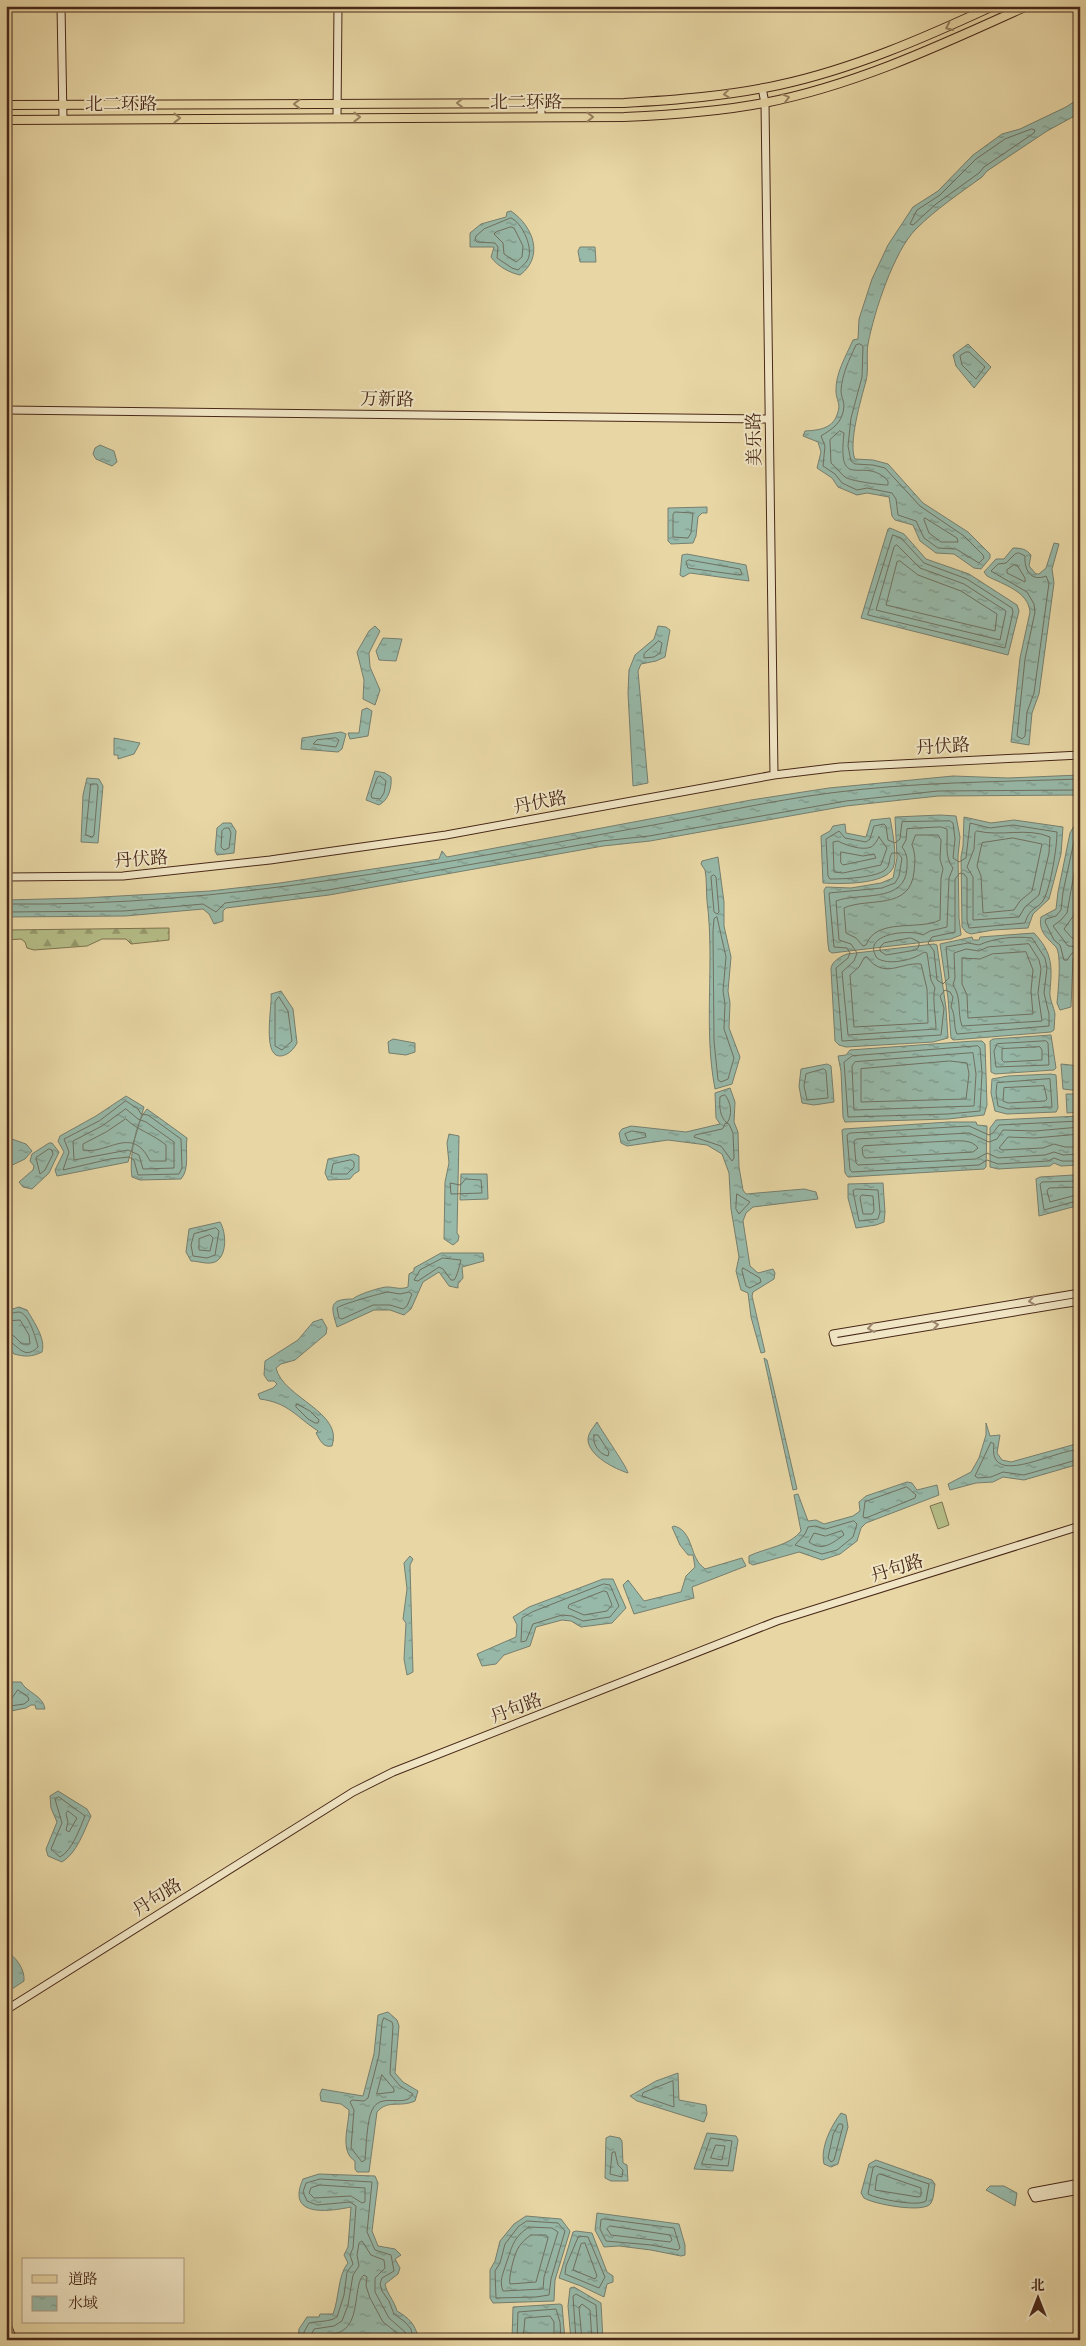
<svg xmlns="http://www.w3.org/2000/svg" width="1086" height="2346" viewBox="0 0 1086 2346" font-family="'IM FELL Great Primer','Noto Serif SC',serif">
<defs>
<pattern id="forest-firs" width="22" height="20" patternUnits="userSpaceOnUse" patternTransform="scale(1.25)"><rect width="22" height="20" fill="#b5be87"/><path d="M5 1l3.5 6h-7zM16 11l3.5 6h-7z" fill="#959a6d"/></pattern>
<pattern id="water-ripples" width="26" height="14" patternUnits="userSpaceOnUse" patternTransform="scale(1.25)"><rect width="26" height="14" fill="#97b9a9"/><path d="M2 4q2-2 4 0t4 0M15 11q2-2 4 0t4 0" fill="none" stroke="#7d9689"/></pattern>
</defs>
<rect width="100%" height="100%" fill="#e8d7a5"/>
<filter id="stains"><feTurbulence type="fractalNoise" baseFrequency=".004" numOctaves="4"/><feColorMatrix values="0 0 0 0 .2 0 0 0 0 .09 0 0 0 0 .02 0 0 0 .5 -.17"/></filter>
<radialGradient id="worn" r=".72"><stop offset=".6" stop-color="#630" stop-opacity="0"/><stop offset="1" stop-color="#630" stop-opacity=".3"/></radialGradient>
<path fill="url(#forest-firs)" stroke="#7e7350" d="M 169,928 L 169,940 L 131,944 L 126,939 L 102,939 L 87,946 L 34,950 L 27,948 L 25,942 L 21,939 L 6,940 L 6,930 Z"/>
<path fill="#b5be87" stroke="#7e7350" d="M 942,1502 L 949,1525 L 938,1529 L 930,1506 Z"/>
<path fill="url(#water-ripples)" stroke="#777f6f" d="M 1080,98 L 1080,113 L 1047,131 L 987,171 L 982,177 C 960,193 936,209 916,229 C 894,251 874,312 868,344 C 866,356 869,369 866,381 C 861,399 848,444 855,459 L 873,460 L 888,464 L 923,503 L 968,532 L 990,554 L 990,558 L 981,569 L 974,568 L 954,554 L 936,553 L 920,541 L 913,525 L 895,520 L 892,516 L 889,497 L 867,493 L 857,495 L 838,487 L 832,478 L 817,468 L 821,452 L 818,442 L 803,436 L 805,431 C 822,430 836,428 839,407 C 839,402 836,397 836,392 C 835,374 846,356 853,340 L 858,339 L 859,319 L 872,279 L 888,245 L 913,207 L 938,191 L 973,155 L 1002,134 L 1020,129 L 1066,107 Z
M 511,211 C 534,227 544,257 520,275 C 510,273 497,266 491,257 L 494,247 L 470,247 L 470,233 L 481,224 L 506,217 L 507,212 Z
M 580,247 L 595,247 L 596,262 L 580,262 L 578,251 Z
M 968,344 L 991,367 L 974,388 L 956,366 L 953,355 Z
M 100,445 L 114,451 L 117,462 L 112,466 L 96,459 L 93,454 L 95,448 Z
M 707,507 L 707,513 L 702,513 L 698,517 L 696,536 L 693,543 L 671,544 L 668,541 L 668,508 Z
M 890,528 L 904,534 L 926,559 L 969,574 L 1017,605 L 1019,611 L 1008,655 L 861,618 L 888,529 Z
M 1054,543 L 1059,544 L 1052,569 L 1054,583 L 1039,694 L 1032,713 L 1029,745 L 1011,742 L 1020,658 L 1030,612 C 1028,591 1004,585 987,576 L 984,572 L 996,559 L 1004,559 L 1013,548 C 1021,548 1026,549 1031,555 L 1029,566 L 1036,574 L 1039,574 L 1046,568 Z
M 687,554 L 746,565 L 749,581 L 690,573 L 683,577 L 680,575 L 682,555 Z
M 375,626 L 380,631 L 369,653 L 370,667 L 380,690 L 375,705 L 363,699 L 364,680 L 357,652 L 369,631 Z
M 658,626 L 666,627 L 670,630 L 665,657 L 656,661 L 641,664 L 638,671 L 648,783 L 633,786 L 628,693 L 629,670 L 635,655 L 654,639 Z
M 383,638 L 402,639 L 396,661 L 379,660 L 376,651 Z
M 367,708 L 372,711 L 368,736 L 350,739 L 348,733 L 359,733 L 362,710 Z
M 341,732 L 346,734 L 342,749 L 338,752 L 301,749 L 302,738 Z
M 114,738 L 140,743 L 134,754 L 118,759 L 118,755 L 114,755 Z
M 375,771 L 385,773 L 391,777 C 392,787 389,800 379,805 L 366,800 Z
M 1080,775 L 1080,795 L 938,796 L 846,806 L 650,841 L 603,846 L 329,895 L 226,908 L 223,911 L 223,921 L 214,924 L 209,914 L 203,909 L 125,916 L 6,917 L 6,900 L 83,898 L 210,891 L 280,883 L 439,859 L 442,851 L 447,857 L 751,800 L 829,788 L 953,776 L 1008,778 Z
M 87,778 L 99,779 L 103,786 L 98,843 L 81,842 L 83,795 Z
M 940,815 L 956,816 L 960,837 L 958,856 L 959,918 L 961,935 L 951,939 L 832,953 L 829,951 L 828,944 L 824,890 L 826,887 L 851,888 L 881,883 L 893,878 L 897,858 L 895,817 Z
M 964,817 L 991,823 L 1014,820 L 1063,827 L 1061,854 L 1049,899 L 1033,914 L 1028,928 L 993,930 L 971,934 L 966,932 L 962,927 L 961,857 L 963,846 Z
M 890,818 C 892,829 898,858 893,868 C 885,885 840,884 823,883 L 821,836 L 830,831 L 833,826 L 845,824 L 846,833 L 866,837 L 871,820 Z
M 223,823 L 231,823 L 236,831 L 234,853 L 217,855 L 215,851 L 217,828 Z
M 1080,825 L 1080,958 L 1073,958 L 1071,1007 L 1060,1010 L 1057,1003 C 1058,992 1062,955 1056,947 C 1047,938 1038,931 1041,917 L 1056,909 L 1058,892 L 1070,833 L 1074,826 Z
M 718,857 L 724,902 L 724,926 L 731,957 L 728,991 L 730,1003 L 729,1028 L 740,1057 L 732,1084 L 715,1089 C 703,1027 715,963 707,901 C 706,890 707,880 705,870 L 701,864 L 702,861 Z
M 1034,933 C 1053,953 1052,967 1050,991 C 1049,999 1054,1007 1055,1014 C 1055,1019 1054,1025 1054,1030 L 1051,1032 L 953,1040 L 951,1038 L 948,998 L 940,944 L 972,937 L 973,940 L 979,940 L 980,937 Z
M 934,944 L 937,945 L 946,1008 L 948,1038 L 933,1042 L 846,1047 L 839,1045 L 835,1041 L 831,969 C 831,962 841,956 847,954 Z
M 281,991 L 293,1009 L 297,1043 C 295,1047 291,1052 287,1054 C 259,1068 273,1004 271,994 Z
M 1051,1035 L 1056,1068 L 1054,1070 L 995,1074 L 991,1072 L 990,1041 L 993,1039 Z
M 393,1039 L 415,1043 L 415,1052 L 406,1055 L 389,1053 L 388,1042 Z
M 974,1041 L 982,1041 L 985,1044 L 987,1105 L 984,1115 L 948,1119 L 845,1122 L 843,1117 L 841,1071 L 838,1056 L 846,1055 L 850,1050 Z
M 827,1064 L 831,1066 L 834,1102 L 814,1105 L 802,1103 L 799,1086 L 801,1069 Z
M 1061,1064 L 1080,1066 L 1080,1091 L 1063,1089 Z
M 1051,1074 L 1056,1075 L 1058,1108 L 1056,1112 L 1007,1114 L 995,1111 L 991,1093 L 992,1079 L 1008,1076 Z
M 730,1088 L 735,1102 L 734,1122 L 738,1132 L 739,1167 L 743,1190 L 746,1194 L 804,1189 L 816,1192 L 818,1199 L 753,1207 L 746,1213 L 743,1221 L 750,1266 L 758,1273 L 773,1269 L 775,1273 L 774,1279 L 753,1292 L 752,1296 L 765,1352 L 761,1353 L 751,1317 L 748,1293 L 741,1290 L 736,1271 L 739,1257 L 731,1209 L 729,1173 L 722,1154 L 707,1145 L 668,1140 L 627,1146 L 621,1143 L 619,1133 L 622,1129 L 631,1126 L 686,1132 L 720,1124 L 716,1118 L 715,1093 Z
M 1066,1094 L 1080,1094 L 1080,1112 L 1067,1113 Z
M 126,1096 L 144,1107 L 128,1162 L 57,1176 L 55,1170 L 64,1152 L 58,1141 L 60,1136 L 96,1116 Z
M 147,1109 L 187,1138 C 185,1151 190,1169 181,1179 L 140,1180 L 132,1177 C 129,1160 135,1122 147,1109 Z
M 1080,1116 L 1080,1165 L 1061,1166 L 1054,1163 L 1050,1166 L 998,1169 L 990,1167 L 990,1128 L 996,1120 Z
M 949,1122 L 976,1122 L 977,1125 L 987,1126 L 986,1167 L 984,1169 L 848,1177 L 845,1173 L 842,1130 L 844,1129 Z
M 449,1134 L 459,1136 L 457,1233 L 459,1236 L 458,1241 L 453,1245 L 444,1239 L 445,1182 L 449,1163 L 447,1143 Z
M 6,1137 L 26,1144 L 32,1151 L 25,1159 L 6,1168 Z
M 49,1143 L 52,1143 L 59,1152 L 49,1173 L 32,1189 L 23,1187 L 19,1182 L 33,1170 L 34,1166 L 30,1161 L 32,1154 Z
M 354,1154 L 359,1156 L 359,1171 L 354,1174 L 350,1179 L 328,1180 L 325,1173 L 328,1159 Z
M 461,1174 L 487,1174 L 488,1199 L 460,1200 Z
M 1074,1175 L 1080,1176 L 1080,1205 L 1039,1216 L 1036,1179 L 1040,1177 Z
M 883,1183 L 885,1212 L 884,1222 L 876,1225 L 856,1228 L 848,1198 L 848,1184 Z
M 220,1222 C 226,1231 228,1256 215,1262 C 207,1265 199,1261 191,1261 L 186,1252 L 189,1229 Z
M 441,1253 L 483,1253 L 484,1261 L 462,1267 L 463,1278 L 458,1284 L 458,1288 L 449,1286 L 439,1272 L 423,1282 L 411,1309 L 404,1315 L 390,1310 L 374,1310 L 337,1327 C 331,1307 328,1299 353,1299 C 356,1295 381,1287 387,1287 C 395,1287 400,1290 408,1287 L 409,1274 L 414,1271 L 414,1268 Z
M 19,1307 L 27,1310 C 34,1322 46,1339 42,1352 C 32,1357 25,1357 14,1354 L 6,1342 L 6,1311 Z
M 322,1319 L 327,1328 L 326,1334 L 295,1360 L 281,1364 L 276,1368 C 283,1398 344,1412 332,1446 C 323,1448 320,1440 316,1433 L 318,1431 C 295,1416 289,1403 260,1399 L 258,1394 L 273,1388 L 277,1384 L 274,1381 L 268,1381 L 264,1375 L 265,1361 L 298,1340 L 313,1322 Z
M 764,1358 L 767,1360 L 797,1489 L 793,1490 Z
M 597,1422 C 603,1433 627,1467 628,1473 C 615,1469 589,1456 588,1440 C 588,1433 593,1428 597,1422 Z
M 986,1423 L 990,1436 L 1000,1435 L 997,1453 L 1002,1460 L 1011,1462 L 1076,1444 L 1080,1448 L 1079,1464 L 1024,1480 L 1003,1477 L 993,1482 L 976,1483 L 950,1490 L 948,1484 L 971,1472 L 979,1458 L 986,1435 Z
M 907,1482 L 912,1483 L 917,1490 L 937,1485 L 939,1495 L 866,1523 L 861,1528 L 857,1541 L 840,1554 L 822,1560 L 799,1552 L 753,1565 L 749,1563 L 749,1556 C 765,1548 790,1546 801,1531 L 794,1495 L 798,1494 L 808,1521 L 816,1520 L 824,1524 L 853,1516 L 860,1511 L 859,1502 L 866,1496 Z
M 674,1526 C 690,1530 690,1548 697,1560 C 698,1563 702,1566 705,1569 L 742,1558 L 746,1566 L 692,1587 L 694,1598 L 634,1614 L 623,1585 L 628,1580 L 644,1601 L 681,1592 L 686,1576 L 695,1567 L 693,1555 L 688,1555 L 680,1545 L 672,1527 Z
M 410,1556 L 413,1559 L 410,1565 L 413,1672 L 407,1675 L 404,1659 L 406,1623 L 403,1619 L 407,1589 L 404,1563 Z
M 603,1579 L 613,1579 L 626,1608 L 612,1623 L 581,1627 L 571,1621 L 562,1620 L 536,1627 L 530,1646 L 504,1655 L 496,1664 L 482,1666 L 477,1654 L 516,1637 L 517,1625 L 513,1617 L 529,1607 Z
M 11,1682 L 21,1682 C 27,1693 43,1695 45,1709 L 36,1709 L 35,1705 L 31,1705 L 26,1708 L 6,1712 L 6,1699 L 10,1696 Z
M 58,1791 L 87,1809 L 91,1816 C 84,1831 77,1853 62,1862 L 48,1856 L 46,1849 L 57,1822 L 51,1808 L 50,1796 Z
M 6,1951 C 16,1957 25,1969 24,1981 L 6,1993 Z
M 388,2012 L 397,2020 L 399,2026 L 395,2073 L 403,2082 L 418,2091 L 415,2101 C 399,2108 388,2099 377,2112 L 369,2172 L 357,2172 L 355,2169 L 355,2161 C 339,2151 349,2126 349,2110 L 341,2104 L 321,2101 L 320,2094 L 322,2089 L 327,2090 L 363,2096 L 374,2054 L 378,2015 Z
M 678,2073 L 679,2100 L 706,2105 L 707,2114 L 704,2122 L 637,2101 L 630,2096 L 656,2081 Z
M 841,2113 L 846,2115 L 848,2127 L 838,2164 L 831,2167 L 824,2164 C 820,2148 831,2126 841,2113 Z
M 707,2133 L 736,2136 L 738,2140 L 733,2171 L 694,2169 Z
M 610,2136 L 620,2138 L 622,2141 L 623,2163 L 627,2165 L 628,2181 L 611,2181 L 605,2178 L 606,2138 Z
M 876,2160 L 932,2180 L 935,2184 C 934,2190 934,2198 931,2203 C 925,2214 873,2204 864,2198 L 861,2193 L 869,2164 Z
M 319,2174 L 375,2176 L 378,2183 L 372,2231 L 378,2246 L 395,2249 L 401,2255 L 395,2259 L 400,2268 L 398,2274 L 385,2284 C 387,2294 394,2300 397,2311 C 409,2318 415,2324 418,2337 L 416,2340 L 298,2340 L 299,2329 L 307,2317 L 319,2317 L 320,2314 L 333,2314 C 339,2299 338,2274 348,2263 L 344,2255 L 348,2247 L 351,2207 C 327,2212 286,2217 303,2179 Z
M 990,2186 L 1004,2186 L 1017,2193 L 1015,2206 L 986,2190 Z
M 597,2213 L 679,2224 L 685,2245 L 685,2255 L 681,2256 L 651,2250 L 619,2246 L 604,2247 L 595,2230 Z
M 526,2216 L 561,2219 L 570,2231 L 555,2280 L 554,2301 L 493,2303 L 490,2298 L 490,2270 L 495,2261 L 500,2241 L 514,2224 Z
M 576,2231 L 592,2233 L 607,2272 L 613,2276 L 613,2282 L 607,2284 L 604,2297 L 581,2286 L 559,2278 L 573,2232 Z
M 574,2287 L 601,2303 L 603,2340 L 571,2340 L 568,2306 L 570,2288 Z
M 560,2304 L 562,2305 L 565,2340 L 512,2340 L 513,2307 Z"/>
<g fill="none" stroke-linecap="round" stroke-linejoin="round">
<path stroke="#707060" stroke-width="1" d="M 1032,129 L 1035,130 L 1034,133 L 984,167 L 979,173 L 936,204 L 913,225 L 910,224 L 917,210 L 940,195 L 976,159 L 1005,139 Z
M 511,218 C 522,222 535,250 527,261 C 525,264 521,267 518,270 L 512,268 L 497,258 L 498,247 L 495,243 L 477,242 L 475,240 L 476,236 L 484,229 Z
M 511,227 L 514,228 L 523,246 L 522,257 L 516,262 L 504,254 L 503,243 L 494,234 L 496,232 Z
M 860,344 L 863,346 L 862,377 L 851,418 L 848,446 L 851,461 L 855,464 L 873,465 L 885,468 L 920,506 L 964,536 L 983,555 L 984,558 L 979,563 L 956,549 L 938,548 L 924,538 L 916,521 L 898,515 L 896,499 L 892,493 L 867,488 L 857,490 L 842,483 L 835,474 L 823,466 L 825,446 L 821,436 C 832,429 843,423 844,406 C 844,401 841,396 841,391 C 842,374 849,360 856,345 Z
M 966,352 L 969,352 L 985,367 L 976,379 L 962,365 L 960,356 Z
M 840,431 L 844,433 C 837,495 864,454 888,481 L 888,485 C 881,485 850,481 845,477 C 840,473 837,468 831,463 L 830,440 Z
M 675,512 L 693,513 L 691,533 L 688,538 L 673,537 L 673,515 Z
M 925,518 L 957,538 L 958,542 L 941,542 L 929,533 L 924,520 Z
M 893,535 L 901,538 L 924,563 L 967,579 L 1012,608 L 1013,612 L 1005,648 L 868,615 Z
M 897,545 L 920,568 L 964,584 L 1006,611 L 1000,640 L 876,610 L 894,547 Z
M 1019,553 L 1025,556 C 1024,570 1031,582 1046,576 L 1049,583 L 1034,693 L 1027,712 L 1025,736 L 1022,739 L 1017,736 L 1025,659 L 1035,612 L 1034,604 L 1027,592 L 991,571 L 998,564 L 1006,563 L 1015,554 Z
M 689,560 L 740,569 L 742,574 L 739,575 L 688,568 L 686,562 Z
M 900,561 L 918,575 L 961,591 L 997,614 L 995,631 L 886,605 L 897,562 Z
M 1014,565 L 1017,565 L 1025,578 L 1025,582 L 1007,573 L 1007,570 Z
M 659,641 L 662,643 L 660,653 L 654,657 L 644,658 L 644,654 Z
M 336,738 L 339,740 L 336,747 L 313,744 L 317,740 Z
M 380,776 L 386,781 L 384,793 L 380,799 L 372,798 L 371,795 L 377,778 Z
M 91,784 L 97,784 L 98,787 L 94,835 L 92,837 L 86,835 Z
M 950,821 L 953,823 L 955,839 L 953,858 L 959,862 L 966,858 L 970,823 L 990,828 L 1013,825 L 1057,832 C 1057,847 1051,885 1044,899 C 1038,910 1030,906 1025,923 L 969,928 L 967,920 L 967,878 L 964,874 L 960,873 L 955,879 L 955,932 L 932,937 L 928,943 L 934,951 L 937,980 L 943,984 L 949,978 L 946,947 L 968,943 L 979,945 C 994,938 1015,936 1032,938 L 1045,958 L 1047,968 L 1044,993 L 1049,1014 L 1049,1026 L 957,1034 C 953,1026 956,1015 951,1007 L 953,997 L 950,992 L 945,990 L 940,996 L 944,1008 L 941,1035 L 842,1041 L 836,968 L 848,958 L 850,953 L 847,948 L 834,947 L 829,893 L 882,888 L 895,883 L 899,876 L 902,858 L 898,853 L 892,853 C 888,859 891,865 885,870 C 875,878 842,879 830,879 L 828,876 L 826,839 L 839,831 L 845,838 L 866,842 L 870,839 L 874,826 L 884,824 L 886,826 L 888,840 L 895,843 L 900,839 L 902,822 Z
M 941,827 L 947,829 C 948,842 944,857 953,868 L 949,878 L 947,927 L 930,931 L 923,935 C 911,929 860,933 877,958 C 888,966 914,960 924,952 L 927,953 L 931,980 L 935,988 C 932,998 936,1017 936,1029 L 848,1035 L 842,972 L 854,961 L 857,953 L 851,944 L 839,940 L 836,901 C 859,892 905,904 907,868 C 907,859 908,855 902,847 L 906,840 L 907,829 Z
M 225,828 L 229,828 L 231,833 L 229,848 L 224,850 L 221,847 L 222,831 Z
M 1080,830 L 1076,832 L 1063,892 L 1061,910 L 1056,916 L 1046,919 L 1045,922 L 1054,940 L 1060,945 L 1064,960 L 1067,960 L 1072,953 L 1080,953
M 977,831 C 1001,837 1027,827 1050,837 L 1049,853 L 1039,895 L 1025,907 L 1019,917 L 973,920 L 973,877 L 967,867 L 974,849 L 975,833 Z
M 916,835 L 938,835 L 941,840 L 940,859 L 943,869 L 941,878 L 940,920 C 919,931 876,917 866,945 L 863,946 L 856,938 L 846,933 L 844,908 C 868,897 910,911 914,872 C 915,862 916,855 912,845 Z
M 879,837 L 887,848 L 881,865 L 843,873 L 834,872 L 833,842 L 838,841 C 845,845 863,851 871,847 C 875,845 877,840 879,837 Z
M 1013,838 L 1042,844 L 1032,891 L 1020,901 L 1014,910 L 983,913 L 981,876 L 977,866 L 982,843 Z
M 1080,840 L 1067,913 L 1061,920 L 1053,926 L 1068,946 L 1080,947
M 841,852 L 863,856 L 874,854 L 876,858 L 843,865 L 841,863 Z
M 714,875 L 716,877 L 719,912 L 717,914 L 714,912 L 711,877 Z
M 1080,878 L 1074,915 L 1064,929 L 1072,938 L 1080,939
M 6,904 C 224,907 435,864 648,826 C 709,815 769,801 830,793 C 913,782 996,782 1080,779
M 6,912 L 124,911 L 203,904 L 216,912 L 225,903 L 328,890 L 602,841 L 649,836 L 846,801 L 938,791 L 1080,790
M 717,917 L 726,957 L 723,991 L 725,1004 L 724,1029 L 734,1058 L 728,1079 L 721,1082 L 718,1080 L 714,1041 L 713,931 L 714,919 Z
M 911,938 L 919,942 L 919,946 L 916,950 L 886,955 L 880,951 L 880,947 L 884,943 Z
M 1029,944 L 1039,960 L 1041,969 L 1038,993 L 1042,1021 L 962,1026 C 957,1012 962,998 953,985 L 955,978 L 954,953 L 966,949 L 979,951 L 988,947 Z
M 1026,952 L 1033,970 L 1031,991 L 1033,1014 L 968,1018 L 967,995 L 962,984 L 962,958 L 980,959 L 992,954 Z
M 867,957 C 884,980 900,962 921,964 L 927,989 L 928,1023 L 854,1027 L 850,975 L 859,967 L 864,958 Z
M 279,997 L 288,1011 L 292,1041 L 282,1050 L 275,1046 L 275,1002 Z
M 1046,1041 L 1048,1043 L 1049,1065 L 996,1067 L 994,1051 L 997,1044 Z
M 978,1046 L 980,1048 L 982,1073 L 980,1111 L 948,1114 L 848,1117 L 844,1062 L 852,1056 Z
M 1040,1047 L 1042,1050 L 1042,1060 L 1004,1062 L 1002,1060 L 1002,1049 Z
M 973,1053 L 976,1074 L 974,1106 L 854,1110 L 852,1066 L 855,1062 Z
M 950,1061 L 967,1063 L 969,1074 L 966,1099 L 861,1102 L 861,1069 Z
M 824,1069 L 826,1071 L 828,1098 L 807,1100 L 804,1086 L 806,1074 Z
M 1050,1079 L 1052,1107 L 1008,1109 L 998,1106 L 996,1093 L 997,1083 Z
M 1044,1086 L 1047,1099 L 1045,1101 L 1008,1103 L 1003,1101 L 1004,1088 Z
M 725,1095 C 731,1102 733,1115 727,1123 C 720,1117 719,1107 720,1097 Z
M 126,1101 L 138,1109 L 141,1114 L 148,1115 L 181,1139 L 182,1168 L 179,1174 L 138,1175 L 134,1160 L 129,1157 L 110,1159 L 63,1170 L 69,1152 L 64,1139 L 99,1121 Z
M 126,1109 L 138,1119 L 146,1122 L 174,1142 L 174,1168 L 143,1169 L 139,1155 L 128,1150 L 74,1160 L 73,1141 L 102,1126 Z
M 126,1119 C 137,1130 153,1134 166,1145 L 166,1161 L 150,1161 C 132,1124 108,1155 83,1150 L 83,1144 L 106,1132 Z
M 1080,1121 L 999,1125 L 993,1133 L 989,1135 L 969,1126 L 850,1133 L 847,1135 L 850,1170 L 852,1172 L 979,1165 L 987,1160 L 998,1164 L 1048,1161 L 1054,1158 L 1062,1161 L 1080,1161
M 726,1123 L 729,1124 L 733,1133 L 734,1158 L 732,1161 L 721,1146 L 694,1137 L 695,1135 L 722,1129 Z
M 1080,1127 L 1035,1131 L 1003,1130 L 997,1139 L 989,1142 L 969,1133 L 857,1139 L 854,1141 L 856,1163 L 858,1165 L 976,1159 L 987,1153 L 998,1158 L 1045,1155 L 1054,1152 L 1063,1155 L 1080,1154
M 632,1131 L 645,1133 L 646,1137 L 628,1141 L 625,1134 Z
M 1080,1134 L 1035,1138 L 1008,1137 L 999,1148 L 1002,1150 L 1043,1148 L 1054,1144 L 1065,1147 L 1080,1147
M 949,1141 C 959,1141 972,1139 978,1148 L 973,1152 L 865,1158 L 863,1155 L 862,1148 L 864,1146 Z
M 49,1149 L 52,1150 L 53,1154 L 45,1170 L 40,1174 L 36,1158 Z
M 351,1160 L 354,1162 L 354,1167 L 347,1174 L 331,1174 L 333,1164 Z
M 466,1179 L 481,1180 L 482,1193 L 451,1194 L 450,1183 L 460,1185 Z
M 1080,1181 L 1042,1182 L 1040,1184 L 1044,1210 L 1080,1200
M 1080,1187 L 1049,1188 L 1047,1191 L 1050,1202 L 1080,1194
M 856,1189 L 878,1190 L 880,1212 L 878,1219 L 859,1221 L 853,1191 Z
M 737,1194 L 750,1202 L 739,1214 L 736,1209 Z
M 862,1195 L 873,1196 L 874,1211 L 872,1214 L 863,1214 L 860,1198 Z
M 216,1228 L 219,1231 L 215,1255 L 207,1258 L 193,1256 L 191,1245 L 194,1234 Z
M 210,1235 L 213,1238 L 210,1251 L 199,1250 L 199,1239 Z
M 443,1258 L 461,1260 C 460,1264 457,1277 454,1280 L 451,1280 L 443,1269 L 439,1267 L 418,1281 L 414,1280 L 420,1270 Z
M 743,1268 L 760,1278 L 761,1282 L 750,1288 L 746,1286 L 742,1271 Z
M 388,1292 L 400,1294 L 409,1292 L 412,1294 L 407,1306 L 403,1309 L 390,1305 L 373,1305 L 342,1319 L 339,1318 L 337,1308 C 339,1305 381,1293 388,1292 Z
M 6,1315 C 10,1314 15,1312 19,1312 C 29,1313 36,1339 38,1347 C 23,1362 17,1342 6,1340
M 6,1321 L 20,1320 L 29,1335 L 30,1344 L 22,1344 L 14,1336 L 6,1334
M 297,1404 L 310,1411 L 319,1420 L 318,1423 L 315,1423 L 308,1419 L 296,1407 Z
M 594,1435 L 598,1435 L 609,1452 L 608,1456 C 599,1454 592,1444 594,1435 Z
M 1080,1450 C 1059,1447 987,1491 994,1444 L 991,1442 L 975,1476 L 978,1478 L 991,1477 L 1003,1472 L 1024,1475 L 1080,1459
M 907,1487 L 916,1495 L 915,1498 L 866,1518 L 863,1517 L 865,1502 Z
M 854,1521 L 857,1524 L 853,1537 L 837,1550 L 822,1554 L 795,1545 L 805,1534 L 808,1527 L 815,1526 L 825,1529 Z
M 842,1531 L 844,1535 C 832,1543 823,1552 809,1542 L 814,1533 L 825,1536 Z
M 604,1584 L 610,1585 L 619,1606 L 610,1617 L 583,1621 L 572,1616 L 562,1615 L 533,1624 L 526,1641 L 521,1642 L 522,1618 L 532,1612 Z
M 604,1591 L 607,1592 L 612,1605 L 607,1611 L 584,1615 L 568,1608 L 569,1605 Z
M 18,1690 L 28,1697 L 29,1700 L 24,1704 L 10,1706 L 9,1703 Z
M 59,1797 L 85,1816 C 80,1828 72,1851 60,1857 L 51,1849 L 62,1823 L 55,1799 Z
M 68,1811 L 77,1818 L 69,1832 L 66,1830 L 68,1822 L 66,1814 Z
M 384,2018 L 392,2022 L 393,2026 L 390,2074 L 400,2086 L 413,2094 C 405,2109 381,2091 372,2110 C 367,2120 366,2148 365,2160 L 362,2162 L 351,2148 L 354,2110 L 350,2102 L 352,2100 L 364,2101 L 368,2098 L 379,2055 L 382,2023 Z
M 382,2075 L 394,2089 L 394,2092 L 377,2094 Z
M 673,2081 L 674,2107 L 642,2096 L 643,2093 Z
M 839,2124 L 842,2124 L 843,2126 L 834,2160 L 831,2162 L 828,2158 L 833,2135 Z
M 711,2138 L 732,2141 L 728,2166 L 702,2164 Z
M 716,2145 L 725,2146 L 722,2160 L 711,2158 Z
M 615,2152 L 618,2165 L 623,2170 L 622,2177 L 610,2174 L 612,2153 Z
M 876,2166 L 929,2184 L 926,2201 C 918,2207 877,2199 868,2194 L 873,2168 Z
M 880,2174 L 921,2188 L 921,2196 L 918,2197 L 875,2190 L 877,2176 Z
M 320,2185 L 365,2188 L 365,2202 L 362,2203 L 351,2196 L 314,2198 L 309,2193 L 311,2188 Z
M 604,2219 L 674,2228 L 680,2248 L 678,2250 L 651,2245 L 606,2241 L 600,2229 L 601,2220 Z
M 527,2221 L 558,2223 L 565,2231 L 551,2279 L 549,2295 L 536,2297 L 496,2298 L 495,2271 L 500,2263 L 505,2244 L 518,2227 Z
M 610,2226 L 670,2235 L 672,2240 L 670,2242 L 611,2235 L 607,2229 Z
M 529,2227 L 552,2228 L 558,2232 L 544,2277 L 543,2289 L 503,2291 C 499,2281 503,2274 506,2264 C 512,2248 512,2238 529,2227 Z
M 531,2235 L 546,2235 L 548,2238 L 536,2282 L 510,2284 C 508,2279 514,2256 517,2250 C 520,2244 526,2238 531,2235 Z
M 579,2236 L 588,2237 L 605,2277 L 599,2288 L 565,2274 L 566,2266 Z
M 585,2243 L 597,2276 L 595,2279 L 573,2270 L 581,2244 Z
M 303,2340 L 304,2332 L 309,2323 C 318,2321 330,2322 337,2317 L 344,2295 L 347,2272 L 353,2264 L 350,2255 L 353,2248 L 356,2206 L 350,2202 L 317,2205 L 307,2201 L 303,2192 L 306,2183 L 320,2179 L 372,2182 L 367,2232 L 375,2250 L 391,2255 L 394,2271 L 382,2278 L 380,2284 L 382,2291 L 389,2301 L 394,2314 L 405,2322 L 411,2329 L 413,2340
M 309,2340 L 314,2329 L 334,2326 L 342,2321 L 348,2305 L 353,2275 L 359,2266 L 357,2255 L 359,2243 L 362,2241 L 371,2255 L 384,2260 L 385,2268 L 375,2278 L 375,2292 L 389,2318 L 405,2332 L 406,2340
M 317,2340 L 319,2336 C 326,2334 335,2335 342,2331 C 361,2320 353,2283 364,2275 L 367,2277 L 366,2286 L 370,2298 L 383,2322 L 396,2332 L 399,2340
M 517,2340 L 518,2312 L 556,2309 L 560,2322 L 561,2340
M 523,2340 L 525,2318 L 550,2316 L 554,2322 L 554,2340
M 576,2340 L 573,2296 L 576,2294 L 596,2305 L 598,2340
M 582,2340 L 579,2307 L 582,2304 L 590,2310 L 592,2340"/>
<defs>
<path id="secondary" d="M 61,6 L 63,119
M 762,88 L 765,103 L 774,775
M 541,103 L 541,117
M 337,117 L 338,6
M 6,410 L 768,419
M 6,877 L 123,876 L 270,860 L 446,835 L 774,775 L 840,767 L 1080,755
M 1080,1293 L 833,1334 L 835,1342 L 1080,1301
M 6,2010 L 353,1792 L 393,1772 L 777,1621 L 1080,1526
M 1080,2183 L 1032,2192 L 1035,2198 L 1080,2190"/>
<path id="primary" d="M 6,105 L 624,103 C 676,100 728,96 779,85 C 853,69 924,38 993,6
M 6,120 L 624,117 C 671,115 718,112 764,103 C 856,85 941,45 1027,6"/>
<path id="highway" d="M 6,2325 L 12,2340"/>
</defs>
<use href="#secondary" stroke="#482818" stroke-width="9"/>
<use href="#primary" stroke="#482818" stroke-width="10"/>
<use href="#highway" stroke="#482818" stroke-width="11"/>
<use href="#secondary" stroke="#f0e5c4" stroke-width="7"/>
<use href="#primary" stroke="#e8d7a5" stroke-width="8"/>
<use href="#highway" stroke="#e8d7a5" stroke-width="9"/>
</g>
<defs><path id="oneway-chevron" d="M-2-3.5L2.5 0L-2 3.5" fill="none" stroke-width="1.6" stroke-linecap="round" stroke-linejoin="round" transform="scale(1.25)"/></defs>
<g stroke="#98805e">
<use href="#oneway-chevron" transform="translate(949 27) rotate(155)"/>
<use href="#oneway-chevron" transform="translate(727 94) rotate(173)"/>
<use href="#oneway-chevron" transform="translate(786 98) rotate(-15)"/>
<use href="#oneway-chevron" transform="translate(460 103) rotate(180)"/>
<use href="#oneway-chevron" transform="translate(297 104) rotate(180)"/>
<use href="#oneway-chevron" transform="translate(357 117)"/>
<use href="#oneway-chevron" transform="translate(590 117)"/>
<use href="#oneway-chevron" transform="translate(177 118)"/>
</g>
<g stroke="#9c866e">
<use href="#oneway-chevron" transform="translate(1032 1301) rotate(171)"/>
<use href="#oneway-chevron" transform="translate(935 1325) rotate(-9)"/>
<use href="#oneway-chevron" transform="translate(871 1328) rotate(171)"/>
</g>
<g text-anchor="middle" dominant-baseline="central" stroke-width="4" stroke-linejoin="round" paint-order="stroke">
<g font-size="18" fill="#482818" stroke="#f0e5c4">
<text x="526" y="102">北二环路</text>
<text x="121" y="104">北二环路</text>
<text transform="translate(387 399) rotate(1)">万新路</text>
<text transform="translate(754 439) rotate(-91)">美乐路</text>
<text transform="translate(943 746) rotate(-3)">丹伏路</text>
<text transform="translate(540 802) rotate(-11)">丹伏路</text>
<text transform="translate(141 859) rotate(-4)">丹伏路</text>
<text transform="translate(897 1568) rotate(-17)">丹句路</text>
<text transform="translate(516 1708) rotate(-21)">丹句路</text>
<text transform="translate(157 1897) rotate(-32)">丹句路</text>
</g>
</g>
<rect width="1086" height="2346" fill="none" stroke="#e8d7a5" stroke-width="25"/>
<rect x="8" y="8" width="1071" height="2331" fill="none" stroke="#482818" stroke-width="2.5"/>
<rect x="12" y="12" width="1061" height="2321" fill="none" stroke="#482818"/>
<rect x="22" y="2258" width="162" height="65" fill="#f0e5c4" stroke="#ad997f"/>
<rect x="32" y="2275" width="25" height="8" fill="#e8d7a5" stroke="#ad997f"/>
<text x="68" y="2284" font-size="15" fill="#482818">道路</text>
<rect x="32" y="2296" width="25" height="15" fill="url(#water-ripples)" stroke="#ad997f"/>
<text x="68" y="2308" font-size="15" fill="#482818">水域</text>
<g transform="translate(1038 2298)" stroke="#f0e5c4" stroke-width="4" paint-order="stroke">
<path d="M0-4L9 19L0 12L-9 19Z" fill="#482818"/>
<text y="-8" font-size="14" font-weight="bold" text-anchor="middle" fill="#482818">北</text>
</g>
<rect width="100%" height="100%" filter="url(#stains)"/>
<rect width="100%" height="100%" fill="url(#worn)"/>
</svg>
